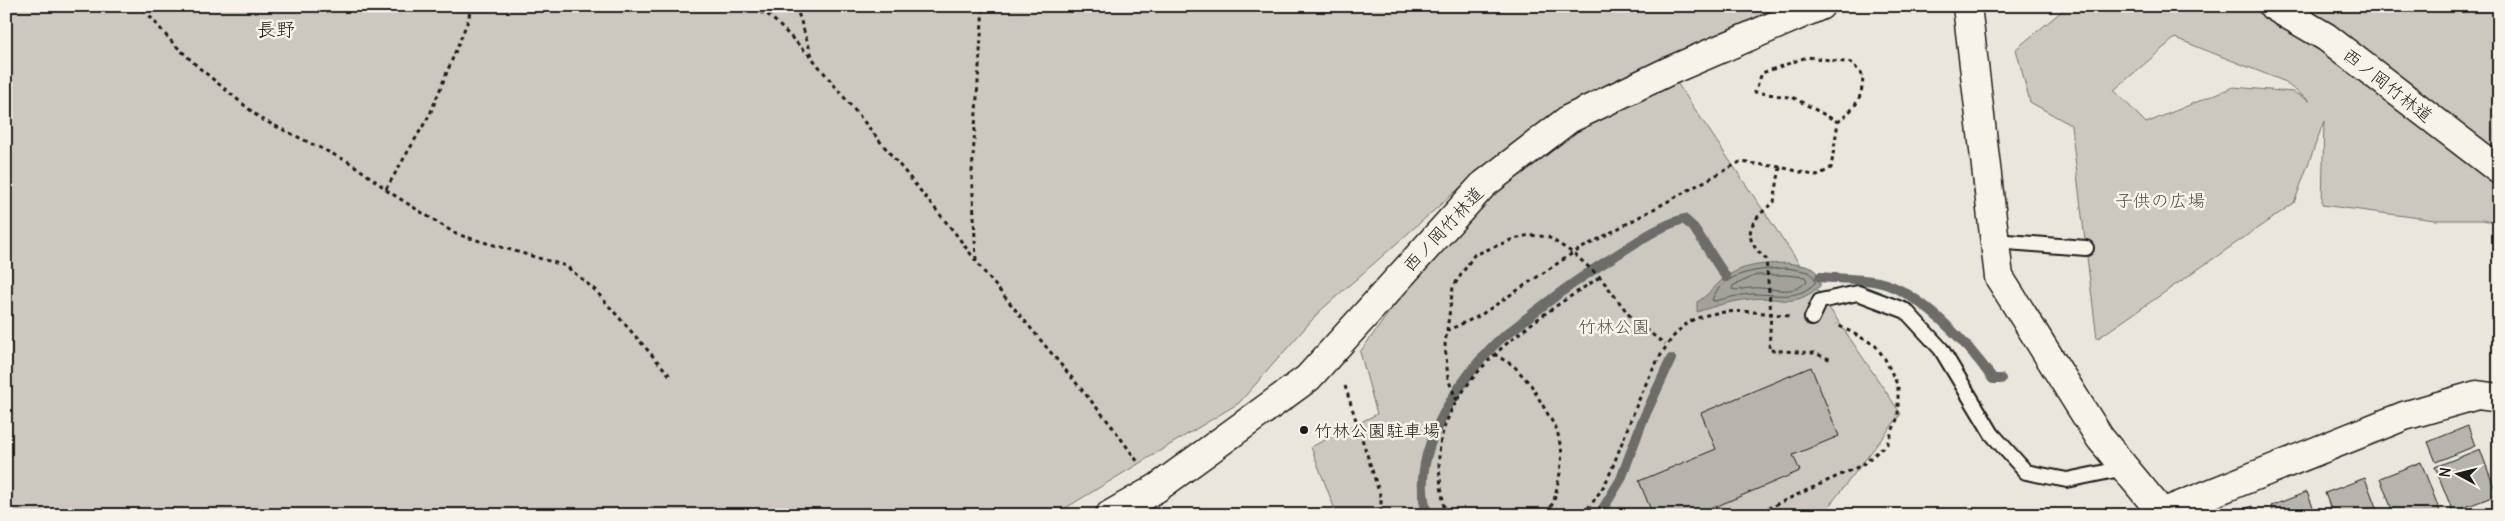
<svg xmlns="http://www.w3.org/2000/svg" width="2505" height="521" viewBox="0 0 2505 521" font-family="Delius,'Klee One',sans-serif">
<rect width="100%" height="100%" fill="#eae6dc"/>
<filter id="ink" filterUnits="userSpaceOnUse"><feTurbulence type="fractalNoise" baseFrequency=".02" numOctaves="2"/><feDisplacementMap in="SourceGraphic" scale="10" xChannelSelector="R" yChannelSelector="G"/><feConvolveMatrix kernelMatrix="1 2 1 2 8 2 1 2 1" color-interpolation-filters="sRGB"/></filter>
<g filter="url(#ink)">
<path fill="#ccc8c0" stroke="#74726e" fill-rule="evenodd" d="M 6,6 L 1781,6 L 1652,66 L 1473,176 L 1320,311 L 1239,403 L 1054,515 L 6,515 Z
M 2068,6 L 2499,6 L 2499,223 L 2482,220 L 2435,220 L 2322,205 L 2324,121 L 2294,203 L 2097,339 L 2071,125 L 2030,102 L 2016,49 ZM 2175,38 L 2281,80 L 2310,101 L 2293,92 L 2233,87 L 2146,123 L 2114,90 Z
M 1669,71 L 1901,414 L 1822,515 L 1337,515 L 1311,447 L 1377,414 L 1360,352 L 1483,185 Z"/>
<path fill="#a3a19a" stroke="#6d6c68" d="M 1787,263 L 1812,267 L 1820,277 L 1820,286 C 1790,311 1782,295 1751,299 C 1732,301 1715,306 1697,312 L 1697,302 C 1707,296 1713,288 1721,281 C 1740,264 1763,264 1787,263 Z"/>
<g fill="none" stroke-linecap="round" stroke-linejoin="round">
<path stroke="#52514e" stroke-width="1" d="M 1787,268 L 1809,272 L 1815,279 L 1815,283 C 1796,301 1778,294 1754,294 C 1742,294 1727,298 1715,301 L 1712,300 C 1722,271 1762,269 1787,268 Z
M 1757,275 L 1786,275 L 1805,277 L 1807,281 C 1793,298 1769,286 1751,288 C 1744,288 1738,291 1732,289 L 1733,286 Z"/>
<path stroke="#6d6c68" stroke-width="10" d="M 1820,277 C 1839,279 1859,278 1878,282 C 1920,291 1969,345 1993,379 L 2001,379
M 1428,515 C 1407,458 1455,386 1493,346 C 1501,337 1513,330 1522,322 C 1552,298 1582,276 1615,256 C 1637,242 1659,226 1684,219 L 1694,228 L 1726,277
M 1599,515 L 1621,479 L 1642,422 L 1671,359"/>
</g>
<path fill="#b6b4ac" stroke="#1c1c1c" d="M 1811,367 L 1839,436 L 1793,455 L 1800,471 L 1696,515 L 1653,515 L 1639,481 L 1716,449 L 1701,413 Z
M 2468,426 L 2475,446 L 2436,462 L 2428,442 Z
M 2480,449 L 2497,495 L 2453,512 L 2435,467 Z
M 2421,462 L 2441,514 L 2394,515 L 2380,478 Z
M 2365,478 L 2379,515 L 2333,515 L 2325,493 Z
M 2307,492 L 2316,515 L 2274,515 L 2271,506 Z
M 2252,506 L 2255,515 L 2230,515 Z"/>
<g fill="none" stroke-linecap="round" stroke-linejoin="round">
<defs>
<path id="service" d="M 1994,241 L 2086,248
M 1812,318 L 1820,301 L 1858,293 L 1906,311 L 1941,349 L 1992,434 L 2026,472 L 2067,480 L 2125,468"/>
<path id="minor" d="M 1967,6 L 1999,277 L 2100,438 L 2162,513
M 2273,6 L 2326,37 L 2499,170
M 1110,515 L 1157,488 L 1308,378 L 1483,185 L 1569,119 L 1669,71 L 1820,6
M 2157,515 L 2404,416 L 2477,395 L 2499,398"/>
</defs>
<use href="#service" stroke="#1c1c1c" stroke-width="18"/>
<use href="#minor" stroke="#1c1c1c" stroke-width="31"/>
<path stroke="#1c1c1c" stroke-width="3" stroke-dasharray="4 4" stroke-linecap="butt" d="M 137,6 L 147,13 L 170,40 L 197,66 L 261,119 L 351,163 L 386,189 L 430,114 L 469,18 L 470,6
M 745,6 L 770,16 L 812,58 L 955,233 L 985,273 L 1111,425 L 1138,462
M 796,6 L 812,56
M 1780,167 L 1774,202 C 1750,221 1739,236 1766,259 L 1771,313 L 1769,350 L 1814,353 L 1832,360
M 386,190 L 456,234 L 566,266 L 595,290 L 672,378
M 976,260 L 972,173 L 983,6
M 1446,331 L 1479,316 L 1573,253 L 1740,162 L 1780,167 L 1817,176 L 1831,168 L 1838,122 L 1794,98 L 1755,92 L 1762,73 L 1807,57 L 1852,63 L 1863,76 C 1862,100 1856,107 1838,122
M 1494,354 L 1514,366 L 1531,385 L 1557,430 L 1562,453 L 1560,473 L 1554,501 L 1546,515
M 1345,386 L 1381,498 L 1381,515
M 1457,401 L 1448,379 L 1445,344 L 1453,287 L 1474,255 L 1511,240 L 1529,235 L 1548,237 L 1573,253 L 1600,277 L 1633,320 L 1665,344
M 1445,515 C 1442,489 1435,461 1442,435 C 1462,364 1542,315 1600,277
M 1583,515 C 1591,504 1601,492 1607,480 C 1625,441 1655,335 1695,319 C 1724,307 1758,312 1789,316
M 1753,515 L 1862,465 L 1887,444 L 1898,417 L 1898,386 L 1885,359 L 1875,345 L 1836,324"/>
<use href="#service" stroke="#f7f3e8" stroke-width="14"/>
<use href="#minor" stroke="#f7f3e8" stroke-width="28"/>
</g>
</g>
<circle fill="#1c1c1c" stroke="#f7f3e8" stroke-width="2" cx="1304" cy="430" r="5"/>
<g text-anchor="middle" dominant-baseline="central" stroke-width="5" stroke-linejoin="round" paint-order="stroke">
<g font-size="18" fill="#1c1c1c" stroke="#f7f3e8">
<text transform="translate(2388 85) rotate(38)">西ノ岡竹林道</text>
<text transform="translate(1443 229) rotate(-47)">西ノ岡竹林道</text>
</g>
<g font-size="18" fill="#51504d" stroke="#f7f3e8">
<text x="2160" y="200">子供の広場</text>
<text x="1614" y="326">竹林公園</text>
</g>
<g font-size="18" fill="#1c1c1c" stroke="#f7f3e8" text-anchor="start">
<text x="1314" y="430">竹林公園駐車場</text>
</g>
<g font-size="19" fill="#1c1c1c" stroke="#f7f3e8">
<text x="276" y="29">長野</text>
</g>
</g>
<rect width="2505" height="521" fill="none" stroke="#f7f3e8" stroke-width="25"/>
<rect x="12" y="12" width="2480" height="496" fill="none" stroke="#1c1c1c" stroke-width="2" filter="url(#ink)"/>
<g transform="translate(2458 474) rotate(277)" stroke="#f7f3e8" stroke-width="4" paint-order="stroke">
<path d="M0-4L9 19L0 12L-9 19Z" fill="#1c1c1c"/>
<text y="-8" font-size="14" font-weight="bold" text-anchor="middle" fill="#1c1c1c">N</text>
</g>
</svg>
